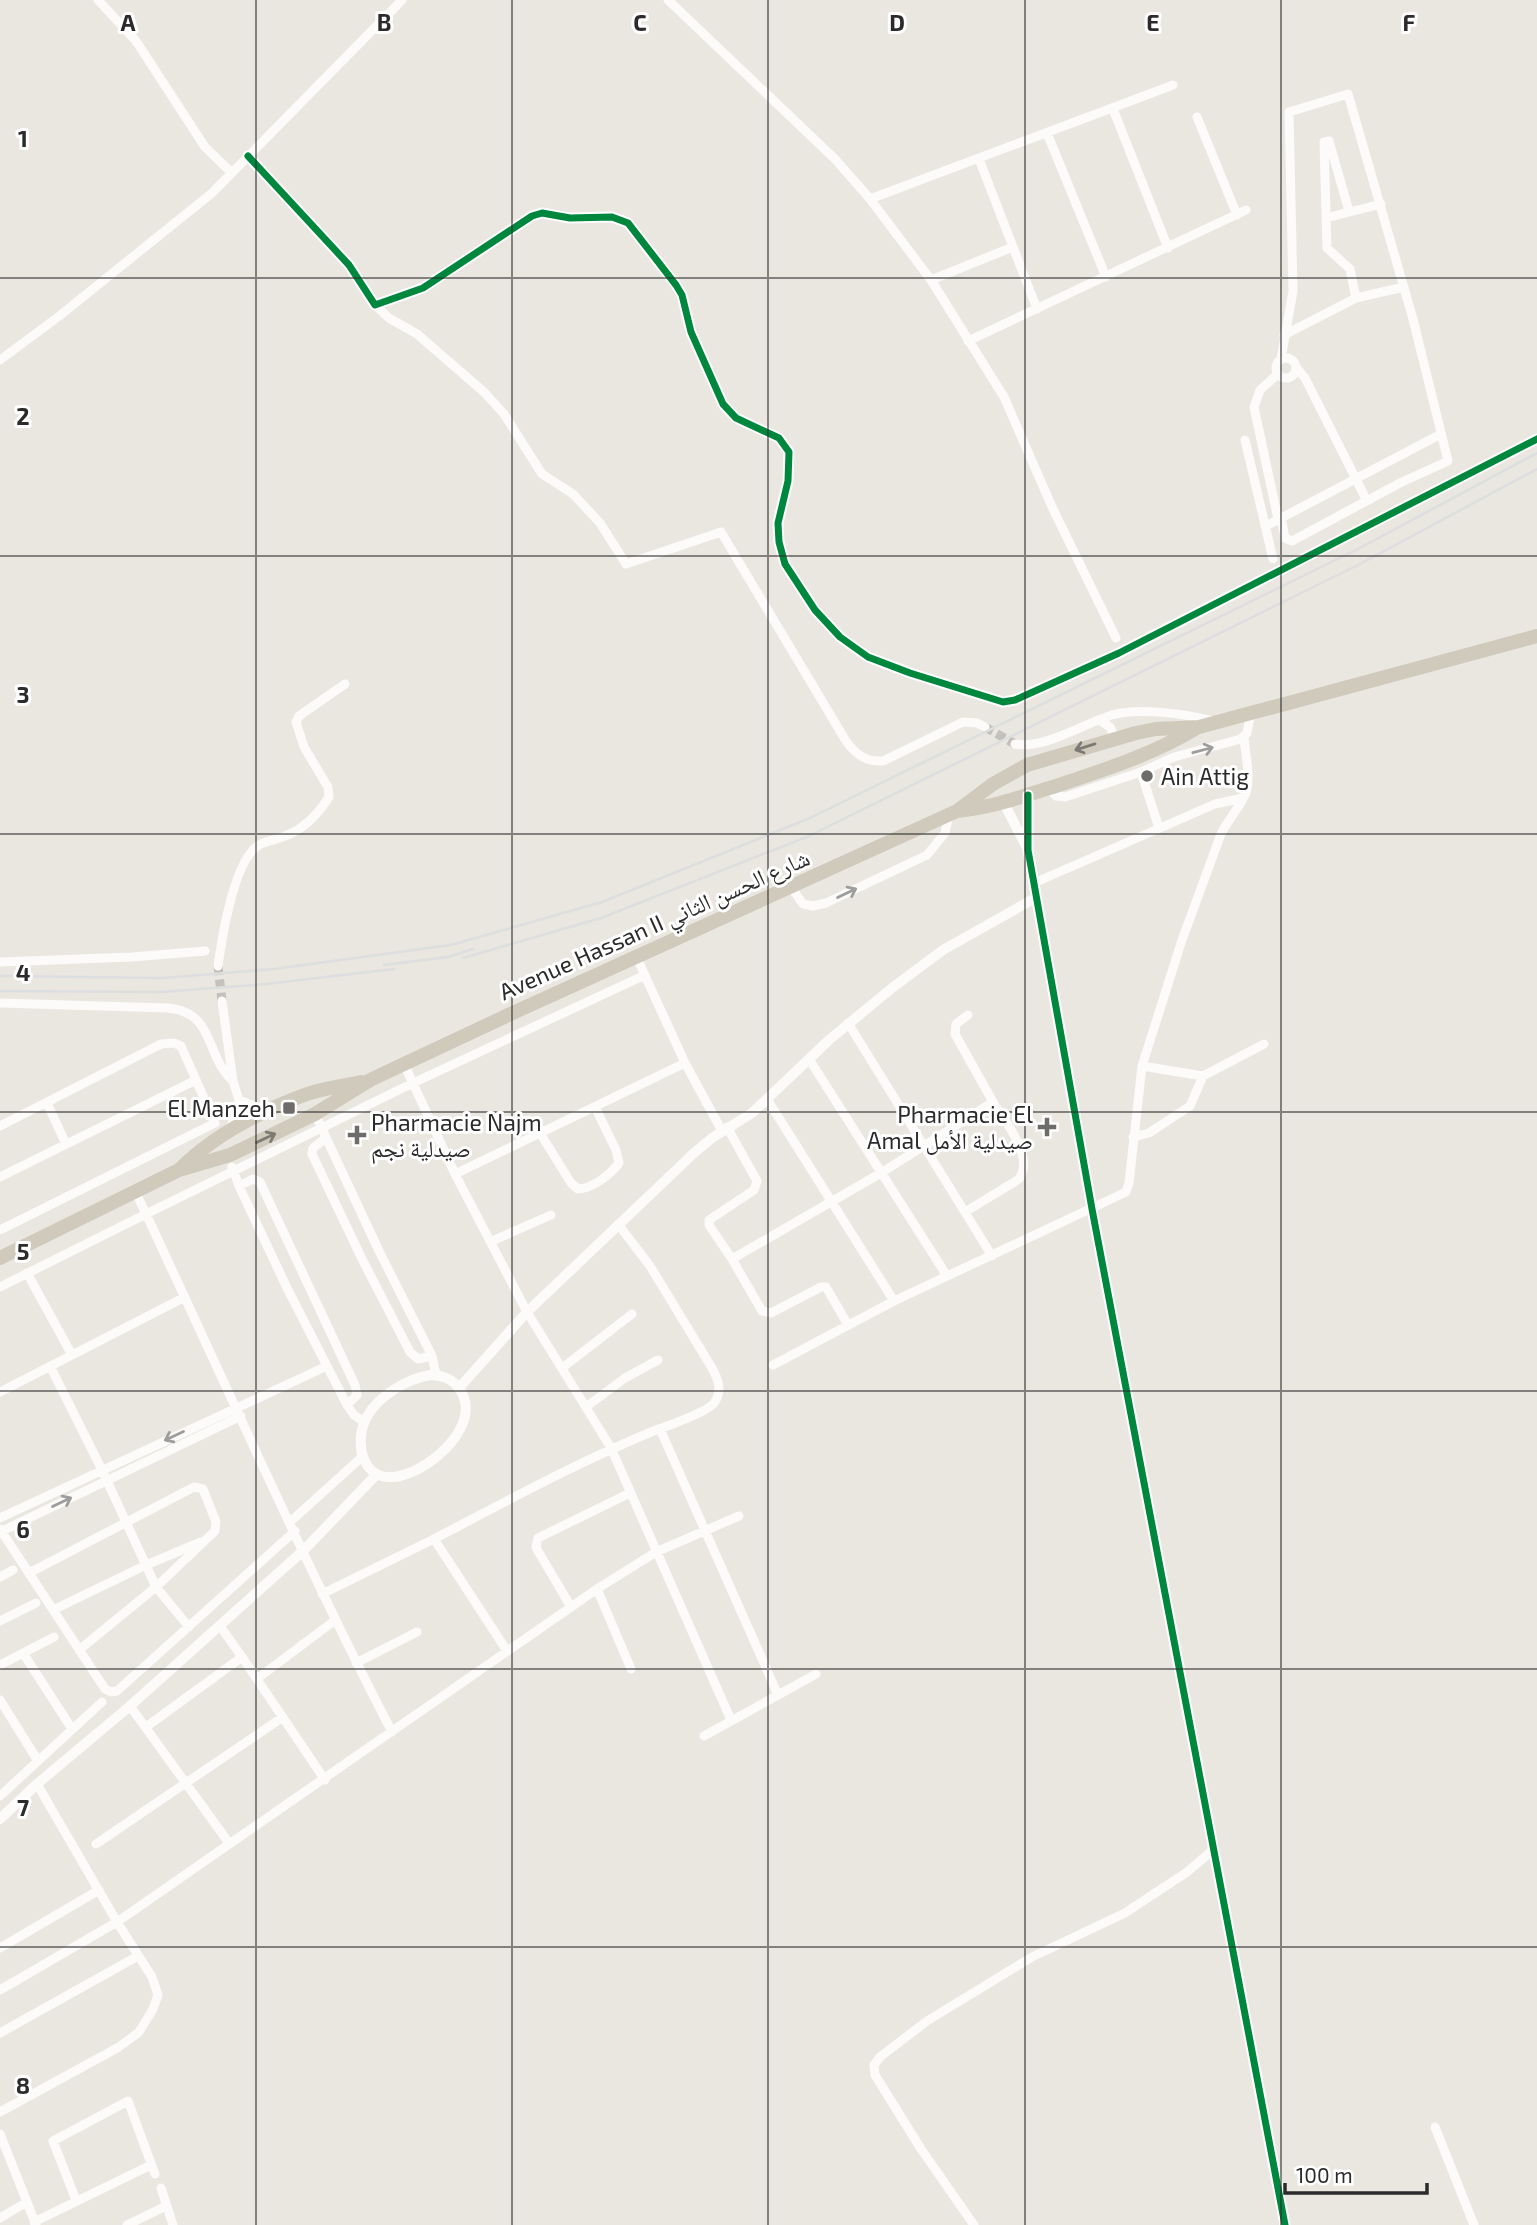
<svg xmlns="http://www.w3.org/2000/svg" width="1537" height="2225" viewBox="0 0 1537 2225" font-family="'Exo 2','Noto Naskh Arabic',sans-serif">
<rect width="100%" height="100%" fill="#eae6e0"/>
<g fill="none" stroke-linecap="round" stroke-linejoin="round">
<path stroke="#c4c1bc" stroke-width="9" stroke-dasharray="9 4.5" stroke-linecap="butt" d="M 985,727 L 1015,744
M 218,966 L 222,1001"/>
<path stroke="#fcfbfa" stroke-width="9" d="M 98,0 L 136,41 L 205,147 L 232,173
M 668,0 L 835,159 L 870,199 L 931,280 L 1004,397 L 1053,509 L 1116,638
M 1113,109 L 1168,248
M 1197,117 L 1237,215
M 1047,133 L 1106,277
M 248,156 L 349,265 L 375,305 L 423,288 L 532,216 L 542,213 L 570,218 L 612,217 L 628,223 L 676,285 L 682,295 L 691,332 L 723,404 L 736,418 L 779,438 L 789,452 L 788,481 L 778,523 L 779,542 L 785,564 L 815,610 L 840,637 L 868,657 L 910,673 L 1003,702 L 1015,700 L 1119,653 L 1537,439
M 979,159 L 1037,309
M 870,199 L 1173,85
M 1349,211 L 1329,141 L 1324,142 L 1327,248 L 1350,269 L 1356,298
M 1326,218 L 1381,204
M 931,280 L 1013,247
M 375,305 L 389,318 L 417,334 L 484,392 L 504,414 L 542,474 L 573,494 L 600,523 L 626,564 L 721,532 L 846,741 C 856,755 866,762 883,761 L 963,722 L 977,723 L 985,727
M 1284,335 L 1356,298 L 1404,287
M 968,341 L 1246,210
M1276 368a10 10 0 1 1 20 0a10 10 0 1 1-20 0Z
M 0,360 L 58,317 L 212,193 L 402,0
M 1297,368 L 1305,378 L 1367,501
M 1245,440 L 1273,559
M 1281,517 L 1285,538 L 1292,541 L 1400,483 L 1448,461 L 1413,319 L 1348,94 L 1289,112 L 1293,291 L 1281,359
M 1278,519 L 1254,407 L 1260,390 L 1278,374
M 1266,526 L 1441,434
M 1099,720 L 1110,727 L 1115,738
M 1015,744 C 1043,750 1085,723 1112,715 C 1140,707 1185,714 1214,721
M 1141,772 L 1159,828
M 1048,788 L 1056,796 L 1065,797 L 1141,772 L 1174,757 L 1241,739 L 1247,733 L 1251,712
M 1034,883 L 1215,804 L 1243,798
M 791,887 L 803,904 L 813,906 L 826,903 L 927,855 L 945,833 L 949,814
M 636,956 L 685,1063 L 722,1131
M 0,962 L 132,957 L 205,951
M 218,966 C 222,938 234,860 259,845 C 267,840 277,840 285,836 C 305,829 318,814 329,797 L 328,787 L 304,747 L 296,722 L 299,716 L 345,684
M 222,1001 L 233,1081 L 239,1100 L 268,1111
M 0,1003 L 167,1008 C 216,1012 204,1055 233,1081
M 848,1023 L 992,1256
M 809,1059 L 947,1276
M 404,1064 L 455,1174 L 527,1312 L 611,1448 L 731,1720
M 1142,1066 L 1203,1076 L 1264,1044
M 767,1099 L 894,1301
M 47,1103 L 66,1144
M 315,1114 L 379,1251 L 432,1356 L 436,1375
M 0,1126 L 161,1044 L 174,1043 L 181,1046 L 215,1123 L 0,1230
M 727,1127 L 757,1181 L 754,1190 L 709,1220 L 709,1225 L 732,1259 L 881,1173 L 993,1102 L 955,1034 L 956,1024 L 968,1015
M 230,1130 L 239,1100
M 540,1133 L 571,1183 L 578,1189 C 592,1189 611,1174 619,1163 L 616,1150 L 595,1107
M 1133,1137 L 1149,1133 L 1190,1106 L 1203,1076
M 326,1138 L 313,1148 L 312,1154 L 362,1259 L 410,1352 L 418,1359 L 432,1356
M 232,1167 L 239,1186 L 287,1288 L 347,1405 L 354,1415 L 364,1422
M 455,1174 L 685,1063
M 0,1177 L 196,1080
M 239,1186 L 253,1179 L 260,1182 L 355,1385 L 357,1395 L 347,1405
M 965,1212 L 1019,1179 C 1035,1156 1005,1122 993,1102
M 492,1241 L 551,1215
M 732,1259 L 762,1311 L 771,1313 L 821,1287 L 826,1287 L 848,1325
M 27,1273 L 72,1355
M 0,1287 L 146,1214 L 135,1191
M 773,1365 L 894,1301 L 1126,1192 L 1129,1183 L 1142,1066 L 1182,940 L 1221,834 C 1228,820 1239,808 1245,795 C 1252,779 1245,754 1244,737
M 50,1366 L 102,1470 L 156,1587 L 189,1627
M 562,1368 L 632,1314
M 0,1392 L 185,1297
M 586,1407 L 625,1378 L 658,1360
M 660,1429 L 778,1695
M 0,1518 L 327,1366
M 290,1522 L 362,1457
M 0,1529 L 105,1689 L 111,1692 L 117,1691 L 295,1531
M 0,1532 L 241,1416
M 434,1539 C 507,1501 580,1461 656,1430 C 668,1426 707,1412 714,1403 C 723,1391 718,1379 712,1368 L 650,1266 L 618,1224
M 29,1573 L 194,1487 L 203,1489 L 216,1522 L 215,1531 L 156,1587 L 79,1650
M 0,1577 L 13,1570
M 597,1589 L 631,1669
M 322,1594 L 434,1539 L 507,1651
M 571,1607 L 538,1551 L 536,1547 L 538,1538 L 630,1493
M 53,1610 L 146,1565 L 201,1542
M 0,1621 L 36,1603
M 220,1626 L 242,1657
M 23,1653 L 72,1729
M 356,1663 L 417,1632
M 0,1665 L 54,1637
M 258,1678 L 334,1621
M 0,1700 L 38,1761
M 130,1706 L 229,1843
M 146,1727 L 242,1657 L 325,1780
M 392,1732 C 304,1562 227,1387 146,1214 L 411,1084 L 645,975
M 704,1736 L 816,1674
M 0,1796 L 102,1702
M 96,1844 L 283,1717
M 0,1948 L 99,1890
M 0,1990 L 117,1922 L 597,1589 L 656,1552 L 739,1516
M 0,2033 L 138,1956
M 0,2112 L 119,2047 L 139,2032 L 153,2009 L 158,1995 L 152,1977 L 117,1922 L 37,1784
M 1435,2127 L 1474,2225
M 0,2134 L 36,2225
M 161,2188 L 173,2225
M 76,2200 L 53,2141 L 128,2101 L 155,2174
M 0,2218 L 27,2202
M 34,2222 L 151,2165
M 127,2225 L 166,2206
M 974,2225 L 921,2149 L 875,2075 L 874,2065 L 880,2057 L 927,2021 L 1032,1957 L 1125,1913 L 1187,1872 L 1214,1849"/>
<path stroke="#fcfbfa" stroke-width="10" d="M 1028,795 L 1028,850 L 1092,1209 L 1285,2225
M 1004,803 L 1028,850
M 430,1375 C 441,1375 451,1378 458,1387 C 486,1422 432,1469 400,1476 C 362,1485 352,1441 368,1415 C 380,1395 407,1379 430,1375 Z
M 459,1388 L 527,1312 L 694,1153 L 712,1138 L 752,1113 L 829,1040 L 892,988 L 943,950 L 1037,897
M 0,1819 L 37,1784 L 130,1706 L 304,1550 L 377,1474"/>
<path stroke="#cfcabb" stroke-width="14" d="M 957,811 C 992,808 1023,796 1056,786 C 1104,770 1151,755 1195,729
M 180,1169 C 214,1135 261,1111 307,1094 C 324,1088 343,1086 361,1082
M 0,1258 L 179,1170 L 230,1155 L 315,1114 L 370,1080 L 517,1011 L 957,811 L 993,784 L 1027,765 L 1136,733 L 1156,729 L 1199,727 L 1537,636"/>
<path stroke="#dddedf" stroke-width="2.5" d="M 463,958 L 601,918 L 809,836 L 1360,564 L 1537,469
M 384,965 L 448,957 L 473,949
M 0,976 L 163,978 L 274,969 L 451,945 L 602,902 L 810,818 L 1358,549 L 1537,453
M 0,991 L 161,992 L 266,984 L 394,969"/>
<defs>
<path id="cycleway" d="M 248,156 L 349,265 L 375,305 L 423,288 L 532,216 L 542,213 L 570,218 L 612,217 L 628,223 L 676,285 L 682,295 L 691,332 L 723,404 L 736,418 L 779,438 L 789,452 L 788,481 L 778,523 L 779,542 L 785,564 L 815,610 L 840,637 L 868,657 L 910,673 L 1003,702 L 1015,700 L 1119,653 L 1537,439
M 1028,795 L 1028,850 L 1092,1209 L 1285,2225"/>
</defs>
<use href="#cycleway" stroke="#fff" stroke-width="11"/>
<use href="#cycleway" stroke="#00873e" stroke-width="7"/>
</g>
<defs><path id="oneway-shaft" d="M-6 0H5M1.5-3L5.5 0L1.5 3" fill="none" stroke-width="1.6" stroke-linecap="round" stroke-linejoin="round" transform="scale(1.75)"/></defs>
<g stroke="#7d7a73">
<use href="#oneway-shaft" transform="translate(1085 747) rotate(163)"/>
<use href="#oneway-shaft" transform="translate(266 1138) rotate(-25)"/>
</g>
<g stroke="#9e9d9d">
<use href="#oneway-shaft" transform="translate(1203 750) rotate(-15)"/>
<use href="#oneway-shaft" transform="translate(847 893) rotate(-26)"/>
<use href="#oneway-shaft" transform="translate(174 1436) rotate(155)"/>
<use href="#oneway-shaft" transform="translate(62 1502) rotate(-26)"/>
</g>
<path fill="none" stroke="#2b2b2b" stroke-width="2" stroke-opacity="0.55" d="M 256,0 L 256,2225M 512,0 L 512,2225M 768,0 L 768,2225M 1025,0 L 1025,2225M 1281,0 L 1281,2225M 0,278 L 1537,278M 0,556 L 1537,556M 0,834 L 1537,834M 0,1112 L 1537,1112M 0,1391 L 1537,1391M 0,1669 L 1537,1669M 0,1947 L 1537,1947"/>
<g fill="#6e6c6a" stroke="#fff" stroke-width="2.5">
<circle cx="1147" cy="776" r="7"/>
<rect x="282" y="1101" width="14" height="14" rx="3.5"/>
<path d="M1043.5 1116.5h7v7h7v7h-7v7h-7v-7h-7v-7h7z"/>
<path d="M353.5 1124.5h7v7h7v7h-7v7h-7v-7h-7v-7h7z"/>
</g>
<g text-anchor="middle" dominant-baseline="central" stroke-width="6" stroke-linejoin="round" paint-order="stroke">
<g font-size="23" fill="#2b2b2b" stroke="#fff" text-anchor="start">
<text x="1161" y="776">Ain Attig</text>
<text x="275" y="1108" text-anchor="end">El Manzeh</text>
<text x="1033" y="1114" text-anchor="end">Pharmacie El<tspan x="1033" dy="26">Amal صيدلية الأمل</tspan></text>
<text x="371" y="1122">Pharmacie Najm<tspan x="371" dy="26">صيدلية نجم</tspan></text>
</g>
<g font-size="23" fill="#2b2b2b" stroke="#fff">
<text transform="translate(654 924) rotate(-24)">Avenue Hassan II شارع الحسن الثاني</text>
</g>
</g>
<g font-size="23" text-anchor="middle" font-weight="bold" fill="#2b2b2b" stroke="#fff" stroke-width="6" stroke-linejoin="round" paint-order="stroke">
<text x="128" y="31">A</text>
<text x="384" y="31">B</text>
<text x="640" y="31">C</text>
<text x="897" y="31">D</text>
<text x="1153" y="31">E</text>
<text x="1409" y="31">F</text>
<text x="23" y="147">1</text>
<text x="23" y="425">2</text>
<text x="23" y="703">3</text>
<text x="23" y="981">4</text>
<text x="23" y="1260">5</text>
<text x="23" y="1538">6</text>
<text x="23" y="1816">7</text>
<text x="23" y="2094">8</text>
</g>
<path d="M1285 2183v10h142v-10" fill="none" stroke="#2b2b2b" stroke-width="3.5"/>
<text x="1296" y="2183" font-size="21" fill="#2b2b2b" stroke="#ffffff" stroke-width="5" paint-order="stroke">100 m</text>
</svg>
